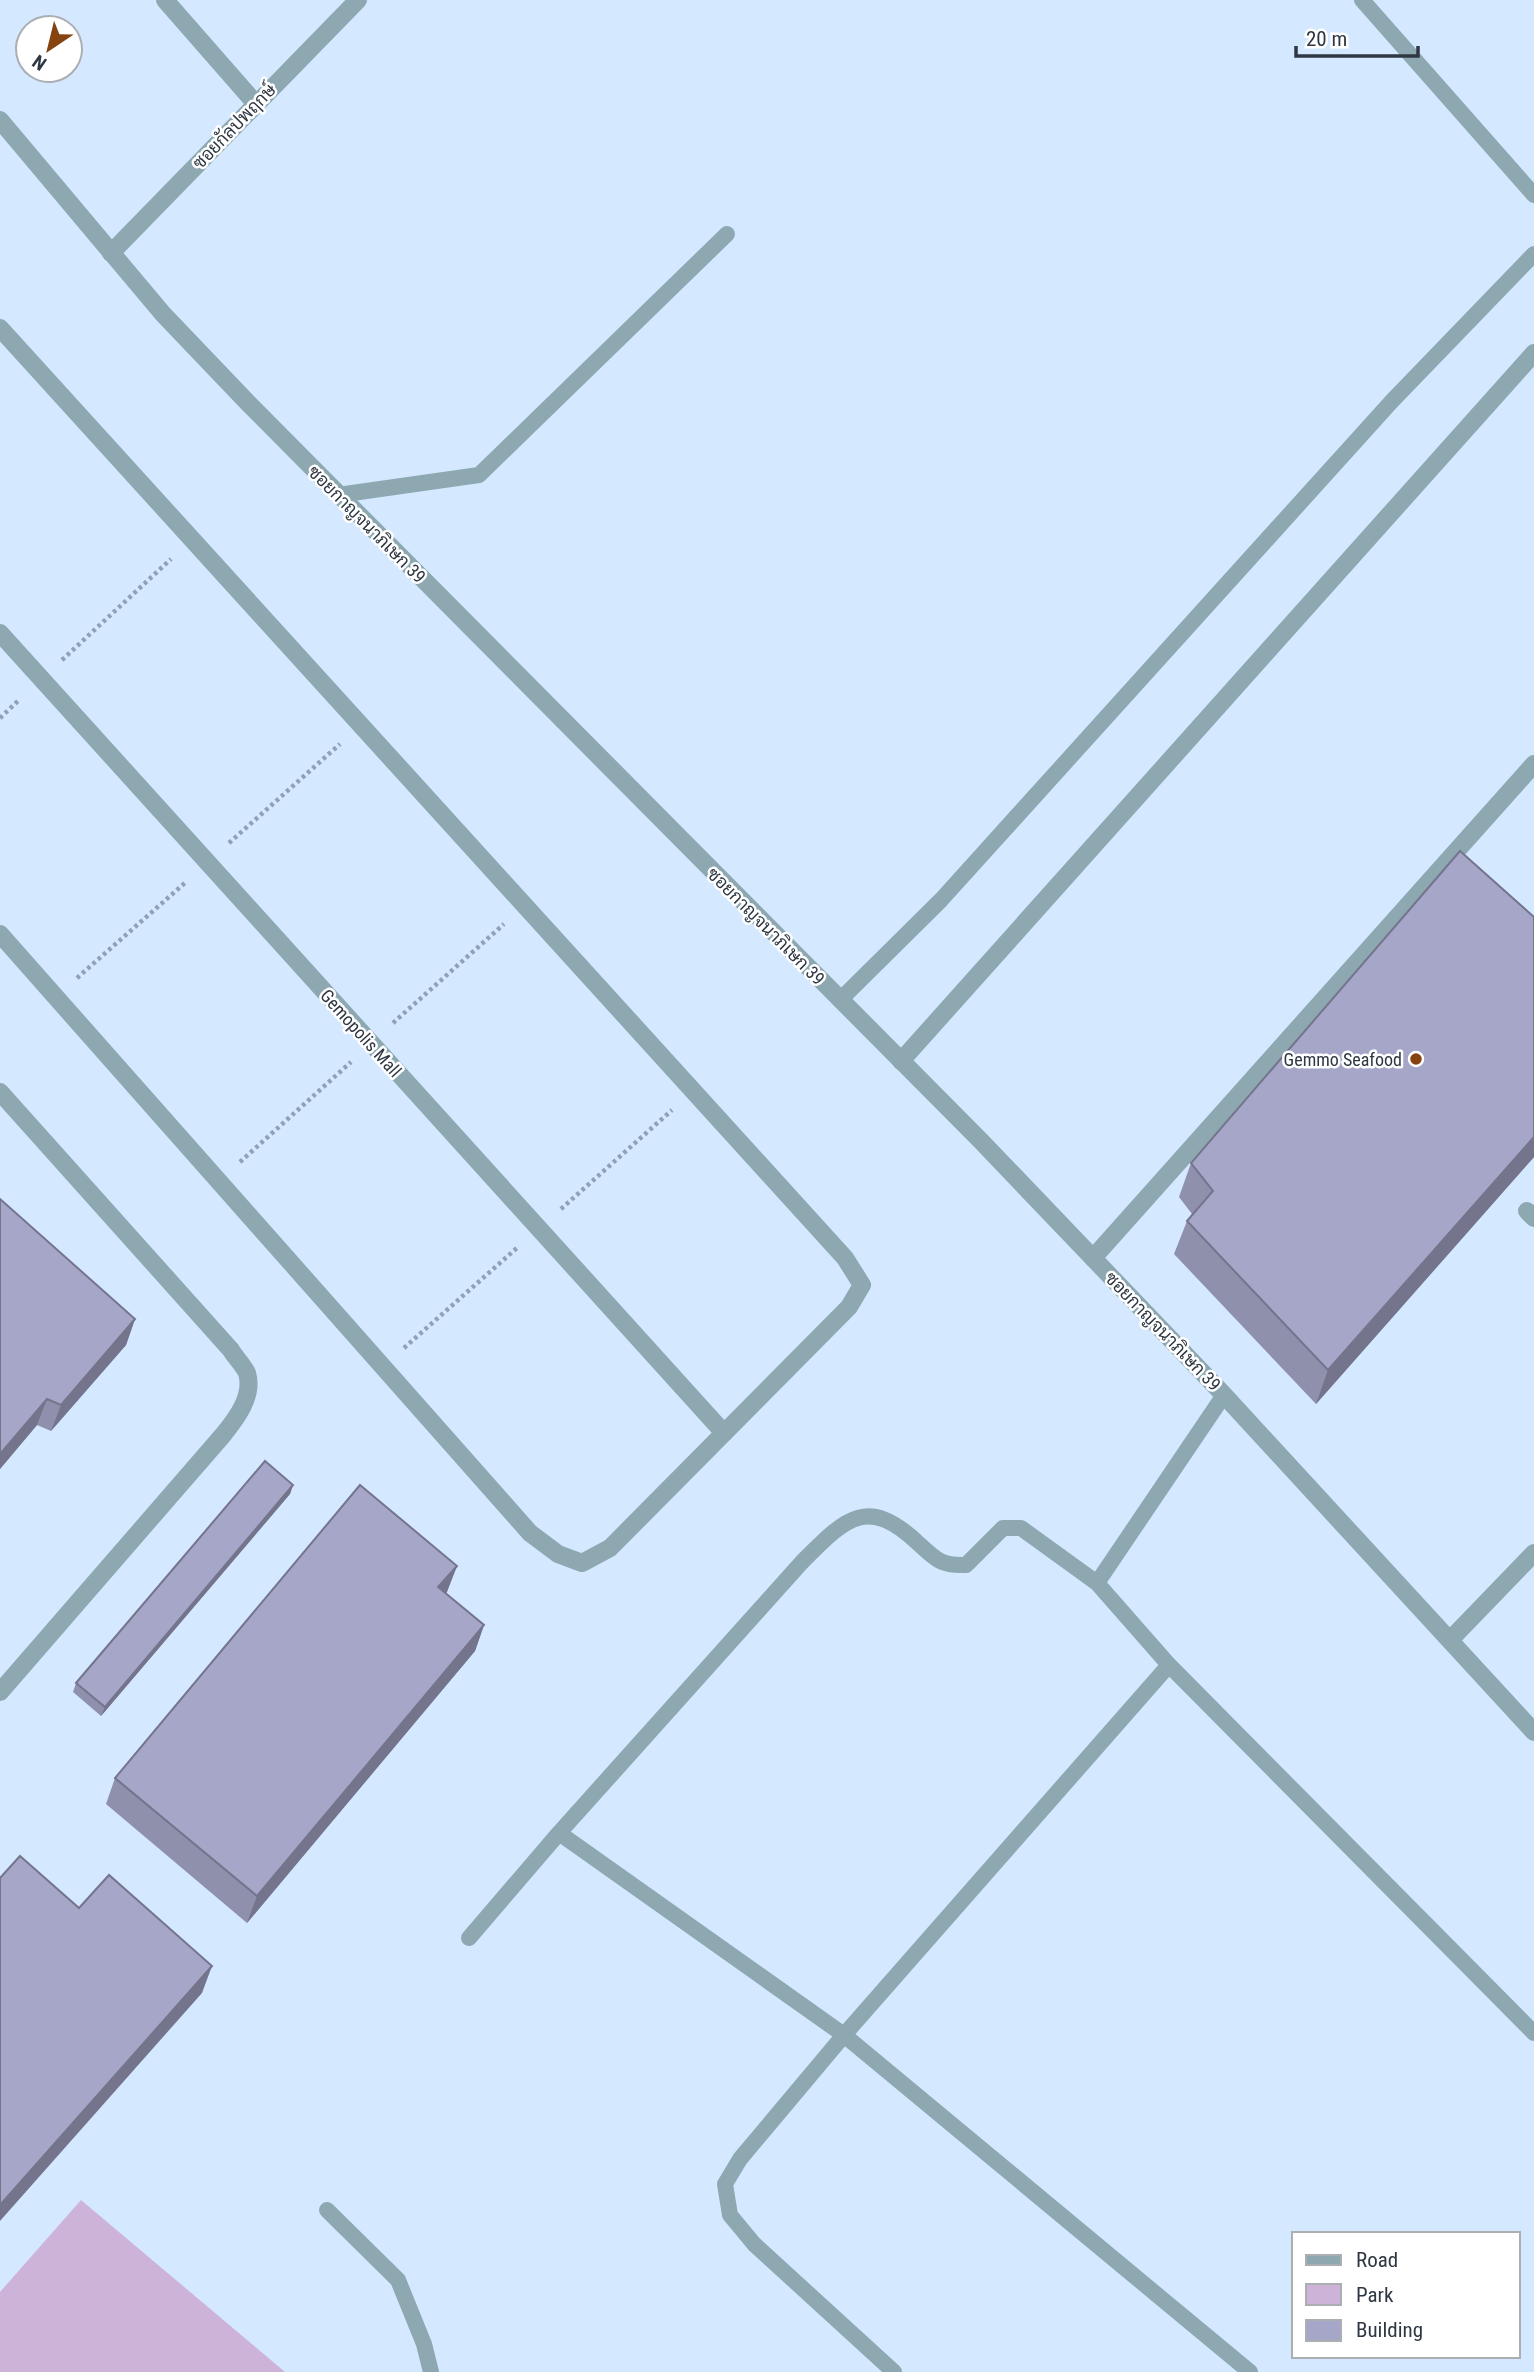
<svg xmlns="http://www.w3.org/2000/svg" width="1534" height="2372" viewBox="0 0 1534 2372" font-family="'Roboto Condensed',Sarabun,sans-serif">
<rect width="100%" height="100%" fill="#d4e8ff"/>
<path fill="#ceb3d9" d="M 81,2200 L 285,2372 L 0,2372 L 0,2292 Z"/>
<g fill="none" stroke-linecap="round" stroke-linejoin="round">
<path stroke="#91a1b3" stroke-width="4.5" stroke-dasharray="3.5 3.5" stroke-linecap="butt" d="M 62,660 L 171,559
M 0,718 L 20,699
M 229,843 L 340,744
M 77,978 L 186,882
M 393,1023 L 504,924
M 240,1162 L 351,1062
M 561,1209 L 672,1110
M 404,1348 L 518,1247"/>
<path stroke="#8da8b1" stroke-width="16" d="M 1362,0 L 1534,195
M 338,495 L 479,475 L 727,234
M 840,1000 L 941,900 L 1392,401 L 1534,254
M 1224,1395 L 1097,1583 L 1169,1665 L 1534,2033
M 559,1833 L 844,2035 L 1250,2372
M 469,1938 L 559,1833 L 802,1562 C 845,1519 867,1494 919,1544 C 936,1560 942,1566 966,1565 L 1003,1528 L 1021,1528 L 1097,1583
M 327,2210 L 398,2280 L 424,2344 L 431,2372
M 894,2372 L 754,2244 L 730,2215 L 725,2184 L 740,2159 L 844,2035 L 1169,1665"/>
<path stroke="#8da8b1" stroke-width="18" d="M 0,633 L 724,1433"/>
<path stroke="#8da8b1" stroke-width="18" d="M 165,0 L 256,104
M 111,253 L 358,0
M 0,328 L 845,1258 L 862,1285 L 849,1307 L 610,1548 L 582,1563 L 558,1554 L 530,1533 L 0,934
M 901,1061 L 1534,353
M 0,1092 L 231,1350 C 235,1357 244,1366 247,1373 C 254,1396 236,1419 223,1435 L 0,1692
M 1527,1211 L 1534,1218
M 1093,1258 L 1534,764
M 1450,1640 L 1534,1553"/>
<path stroke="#8da8b1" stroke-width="18" d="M 0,120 L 163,314 L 248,403 L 980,1140 L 1224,1395 L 1534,1732"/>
</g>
<path fill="#8f90ac" d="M 1534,917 L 1534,1157 L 1316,1404 L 1174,1254 L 1187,1221 L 1192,1214 L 1179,1197 L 1191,1163 Z
M 0,1199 L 135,1319 L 126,1345 L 51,1431 L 37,1425 L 0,1469 Z
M 293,1485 L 290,1494 L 101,1716 L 73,1692 L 76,1683 Z
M 457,1566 L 446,1593 L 484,1625 L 475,1651 L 247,1923 L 106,1804 L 115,1778 Z"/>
<path fill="#74758c" d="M 1534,1137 L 1534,1157 L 1316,1404 L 1328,1370 Z
M 135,1319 L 126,1345 L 51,1431 L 61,1405 Z
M 47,1399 L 37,1425 L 0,1469 L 0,1454 Z
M 293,1485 L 290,1494 L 101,1716 L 105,1707 Z
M 457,1566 L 447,1592 L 429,1613 L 438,1587 Z
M 484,1625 L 475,1651 L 247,1923 L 257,1896 Z
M 212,1966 L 202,1993 L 0,2221 L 0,2205 Z"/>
<path fill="#a6a7c8" stroke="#74758c" stroke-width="2" d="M 1460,851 L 1534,917 L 1534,1137 L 1328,1370 L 1187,1221 L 1213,1191 L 1191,1163 Z
M 0,1199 L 135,1319 L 61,1405 L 47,1399 L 0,1454 Z
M 265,1461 L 293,1485 L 105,1707 L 76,1683 Z
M 360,1485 L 457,1566 L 438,1587 L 484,1625 L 257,1896 L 115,1778 Z
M 20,1856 L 79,1908 L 109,1875 L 212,1966 L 0,2205 L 0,1878 Z"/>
<circle fill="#854310" stroke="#fff" stroke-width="2.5" cx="1416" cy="1059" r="7"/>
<g text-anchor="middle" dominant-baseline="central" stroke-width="5" stroke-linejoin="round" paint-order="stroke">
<g font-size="18" fill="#2e3742" stroke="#fff">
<text transform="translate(234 126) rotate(-46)">ซอยกัลปพฤกษ์</text>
<text transform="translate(367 524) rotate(45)">ซอยกาญจนาภิเษก 39</text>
<text transform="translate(766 926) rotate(45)">ซอยกาญจนาภิเษก 39</text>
<text transform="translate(361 1033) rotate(48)">Gemopolis Mall</text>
<text transform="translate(1163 1331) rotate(46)">ซอยกาญจนาภิเษก 39</text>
</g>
<g font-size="18" fill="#2e3742" stroke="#fff" text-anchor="end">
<text x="1402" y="1059">Gemmo Seafood</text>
</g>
</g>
<rect x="1292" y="2232" width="228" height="126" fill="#ffffff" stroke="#abafb3" stroke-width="2"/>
<rect x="1306" y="2255" width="35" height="10" fill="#8da8b1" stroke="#abafb3" stroke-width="2"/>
<text x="1356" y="2267" font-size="21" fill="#2e3742">Road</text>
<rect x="1306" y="2284" width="35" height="21" fill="#ceb3d9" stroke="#abafb3" stroke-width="2"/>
<text x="1356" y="2302" font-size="21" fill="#2e3742">Park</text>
<rect x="1306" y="2320" width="35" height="21" fill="#a6a7c8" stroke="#abafb3" stroke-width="2"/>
<text x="1356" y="2337" font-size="21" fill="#2e3742">Building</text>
<g transform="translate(49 49) rotate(215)"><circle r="33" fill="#ffffff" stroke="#abafb3" stroke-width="2"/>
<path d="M0-5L12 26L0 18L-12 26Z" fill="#854310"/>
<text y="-10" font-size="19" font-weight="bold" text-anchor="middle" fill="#2e3742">N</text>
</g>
<path d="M1296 46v10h122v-10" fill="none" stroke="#2e3742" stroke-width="3.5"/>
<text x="1306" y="46" font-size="21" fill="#2e3742" stroke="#ffffff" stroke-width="5" paint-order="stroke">20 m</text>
</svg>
